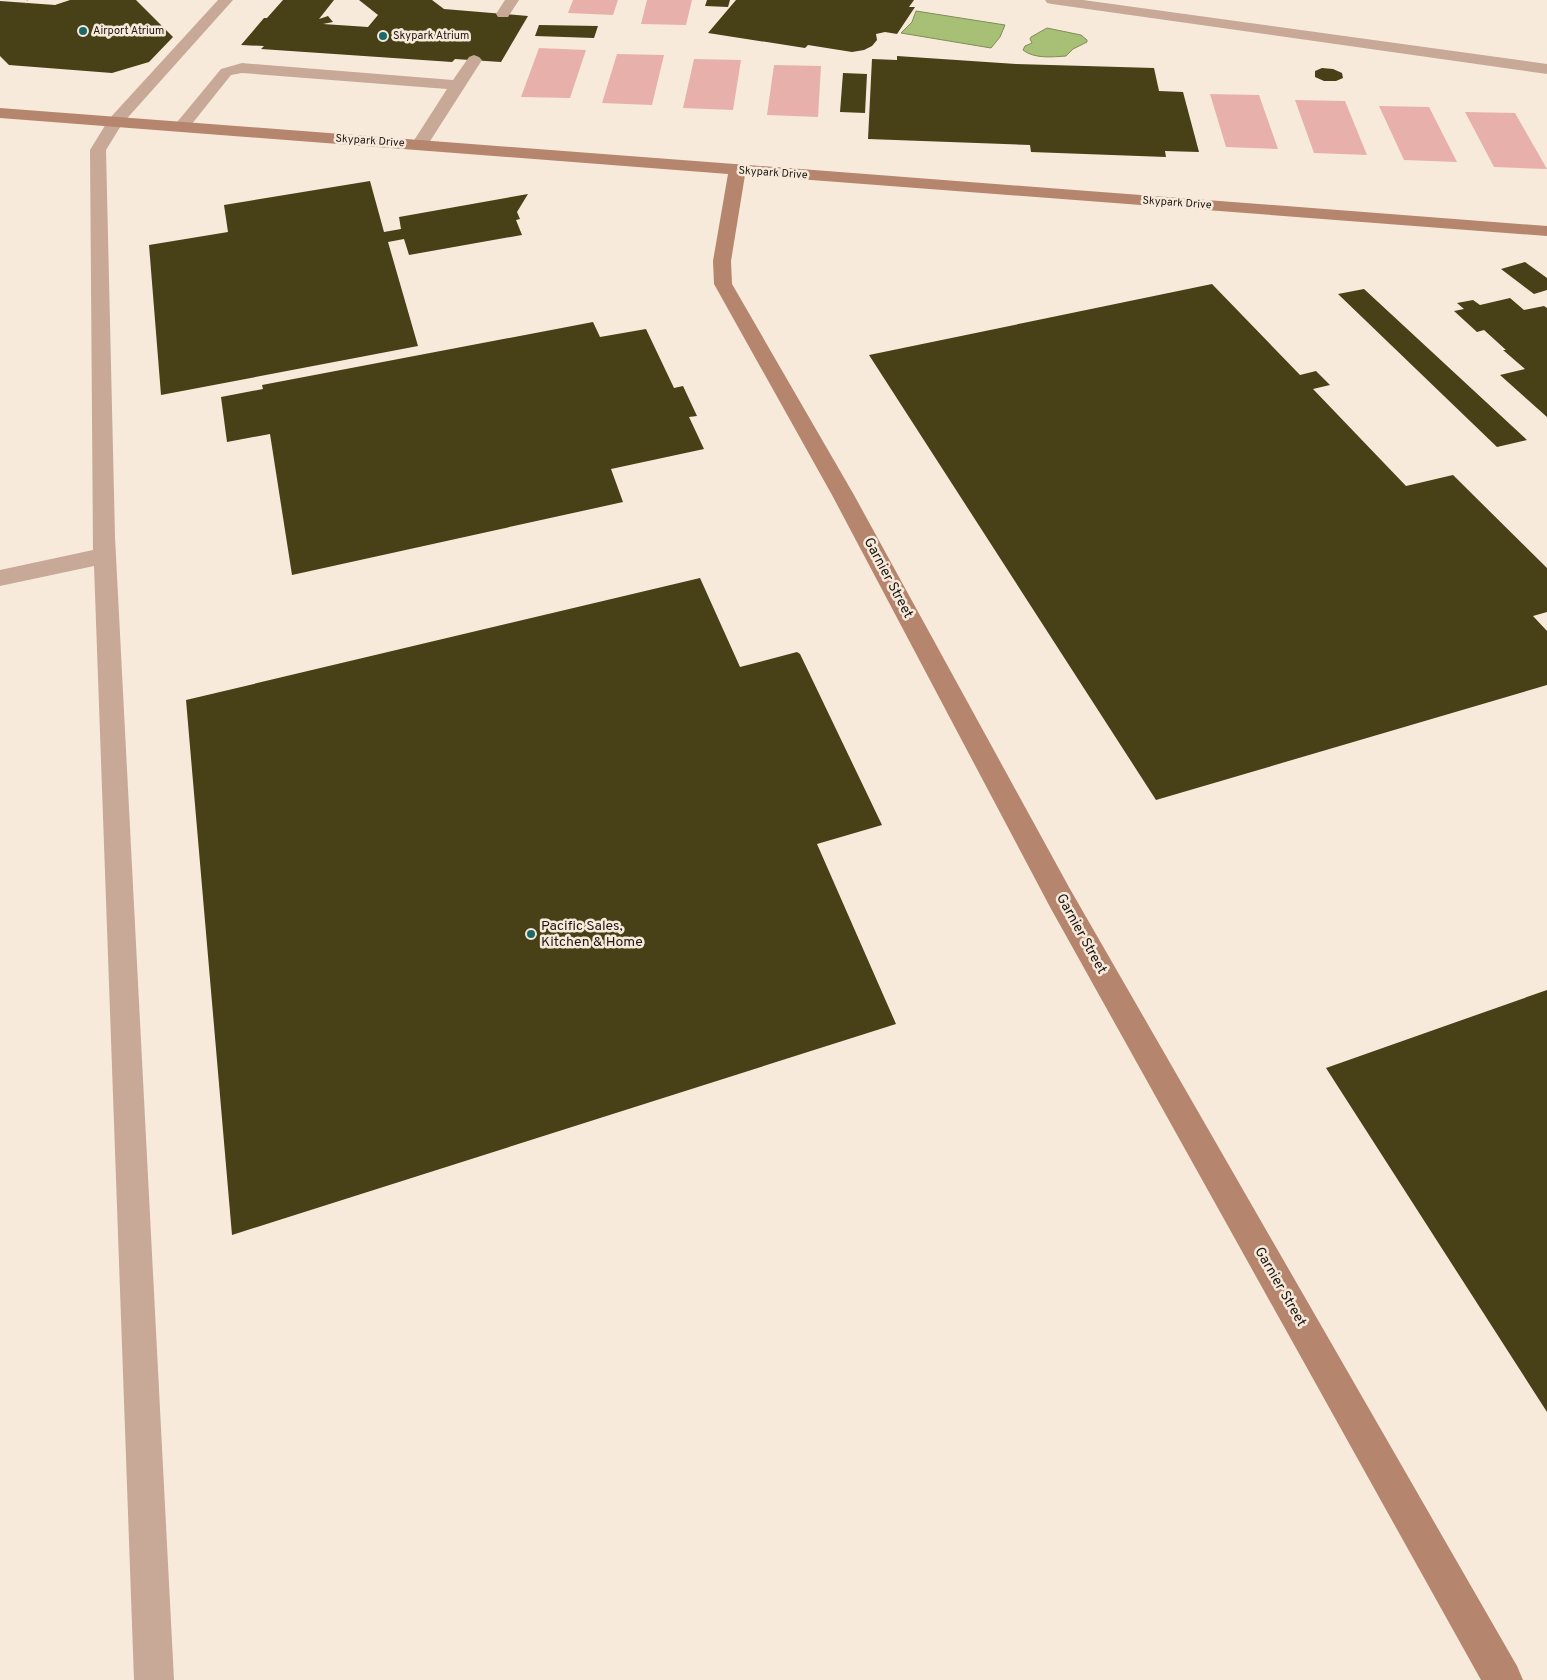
<svg xmlns="http://www.w3.org/2000/svg" width="1547" height="1680" viewBox="0 0 1547 1680" font-family="Overpass,sans-serif">
<rect width="100%" height="100%" fill="#f7eadb"/>
<path fill="#e8b0ab" d="M 573,0 L 618,0 L 613,15 L 568,13 Z
M 647,0 L 692,0 L 686,25 L 641,24 Z
M 539,48 L 586,50 L 570,98 L 521,97 Z
M 617,54 L 664,55 L 652,105 L 602,103 Z
M 694,59 L 741,60 L 733,110 L 683,108 Z
M 774,65 L 821,66 L 818,117 L 767,115 Z
M 1210,94 L 1259,95 L 1278,149 L 1226,147 Z
M 1295,100 L 1345,101 L 1367,155 L 1314,153 Z
M 1379,106 L 1429,107 L 1457,162 L 1404,160 Z
M 1465,112 L 1515,113 L 1547,169 L 1494,167 Z"/>
<path fill="#a8bf76" stroke="#7e8d58" d="M 916,11 L 1005,25 L 1000,37 L 991,48 L 901,33 L 912,22 Z
M 1047,28 L 1081,35 L 1087,40 L 1087,42 L 1073,49 L 1066,56 C 1053,57 1034,59 1023,50 L 1025,46 L 1032,43 L 1030,39 L 1031,37 Z"/>
<path fill="#484016" d="M 70,0 L 136,0 L 173,37 L 149,62 L 112,73 L 9,65 L 0,56 L 0,1 L 55,5 Z
M 283,0 L 334,0 L 319,19 L 328,16 L 333,22 L 323,24 L 368,27 L 378,15 L 359,0 L 432,0 L 444,9 L 528,16 L 501,62 L 455,59 L 452,62 L 261,49 L 264,46 L 241,45 L 264,18 L 267,18 Z
M 707,0 L 730,0 L 728,7 L 705,6 Z
M 736,0 L 914,0 L 909,7 L 915,7 L 897,34 L 885,32 L 876,34 L 877,40 L 872,46 L 864,50 L 852,52 L 808,45 L 805,48 L 708,33 Z
M 539,25 L 598,26 L 594,38 L 535,36 Z
M 897,56 L 1016,64 L 1154,68 L 1159,91 L 1183,92 L 1199,152 L 1165,151 L 1166,157 L 1031,152 L 1030,145 L 868,139 L 872,59 L 897,60 Z
M 1322,68 L 1333,69 L 1342,73 L 1343,78 L 1336,81 L 1324,81 L 1315,77 L 1315,71 Z
M 843,73 L 867,74 L 865,113 L 840,112 Z
M 370,181 L 384,232 L 401,229 L 399,217 L 528,194 L 517,212 L 520,219 L 516,220 L 522,235 L 409,255 L 404,239 L 388,242 L 418,346 L 161,395 L 149,245 L 228,232 L 224,205 Z
M 1525,262 L 1547,278 L 1547,290 L 1534,294 L 1501,269 Z
M 1212,284 L 1300,375 L 1316,371 L 1330,385 L 1313,389 L 1406,486 L 1453,475 L 1547,568 L 1547,612 L 1533,616 L 1547,631 L 1547,685 L 1156,800 L 869,355 Z
M 1364,289 L 1527,440 L 1497,447 L 1338,294 Z
M 1510,298 L 1524,310 L 1544,306 L 1547,308 L 1547,417 L 1500,375 L 1525,369 L 1503,350 L 1506,350 L 1484,330 L 1477,332 L 1454,311 L 1464,309 L 1457,303 L 1473,300 L 1480,305 Z
M 593,322 L 600,337 L 646,329 L 674,388 L 683,386 L 697,416 L 689,417 L 704,449 L 611,469 L 623,502 L 292,575 L 270,434 L 227,442 L 221,397 L 263,389 L 262,385 Z
M 700,578 L 740,667 L 797,652 L 800,654 L 882,825 L 817,844 L 896,1024 L 232,1235 L 186,700 Z
M 1547,990 L 1547,1412 L 1326,1068 Z"/>
<g fill="none" stroke-linecap="round" stroke-linejoin="round">
<path stroke="#b3a89c" stroke-width="2" stroke-dasharray="0.5 2.5" stroke-linecap="butt" d="M 25,3 L 28,0"/>
<path fill="#c8a897" fill-rule="evenodd" d="M 218,0 L 233,0 L 122,124 L 106,150 L 115,537 L 174,1680 L 134,1680 L 94,566 L 0,586 L 0,570 L 93,550 L 90,150 L 109,119 Z
M 505,0 L 519,0 L 508,17 L 498,17 L 496,14 Z
M 1045,0 L 1083,0 L 1547,64 L 1547,74 L 1052,4 L 1047,3 Z
M 474,55 L 479,57 L 482,60 L 425,149 L 413,149 L 411,145 L 447,89 L 242,73 L 231,75 L 187,130 L 175,130 L 173,127 L 221,69 L 242,63 L 453,80 L 469,57 Z"/>
<path fill="#b5866d" fill-rule="evenodd" d="M 0,108 L 1547,226 L 1547,236 L 745,175 L 731,261 L 732,284 L 854,495 L 1070,889 L 1517,1666 L 1523,1680 L 1481,1680 L 1050,907 L 832,495 L 714,284 L 713,261 L 728,174 L 0,118 Z"/>
</g>
<g fill="#1c696b" stroke="#f7eadb" stroke-width="2">
<circle cx="83" cy="31" r="5"/>
<circle cx="383" cy="36" r="5"/>
<circle cx="531" cy="934" r="5"/>
</g>
<g text-anchor="middle" dominant-baseline="central" stroke-width="5" stroke-linejoin="round" paint-order="stroke">
<g font-size="11" fill="#1c1712" stroke="#f7eadb" text-anchor="start">
<text x="93" y="31">Airport Atrium</text>
<text x="393" y="36">Skypark Atrium</text>
</g>
<g font-size="11" fill="#1c1712" stroke="#f7eadb">
<text transform="translate(370 141) rotate(4)">Skypark Drive</text>
<text transform="translate(773 173) rotate(4)">Skypark Drive</text>
<text transform="translate(1177 203) rotate(4)">Skypark Drive</text>
</g>
<g font-size="14" fill="#1c1712" stroke="#f7eadb">
<text transform="translate(888 578) rotate(62)">Garnier Street</text>
<text transform="translate(1081 934) rotate(61)">Garnier Street</text>
<text transform="translate(1280 1287) rotate(60)">Garnier Street</text>
</g>
<g font-size="14" fill="#1c1712" stroke="#f7eadb" text-anchor="start">
<text x="541" y="926">Pacific Sales,<tspan x="541" dy="16">Kitchen &amp; Home</tspan></text>
</g>
</g>
</svg>
